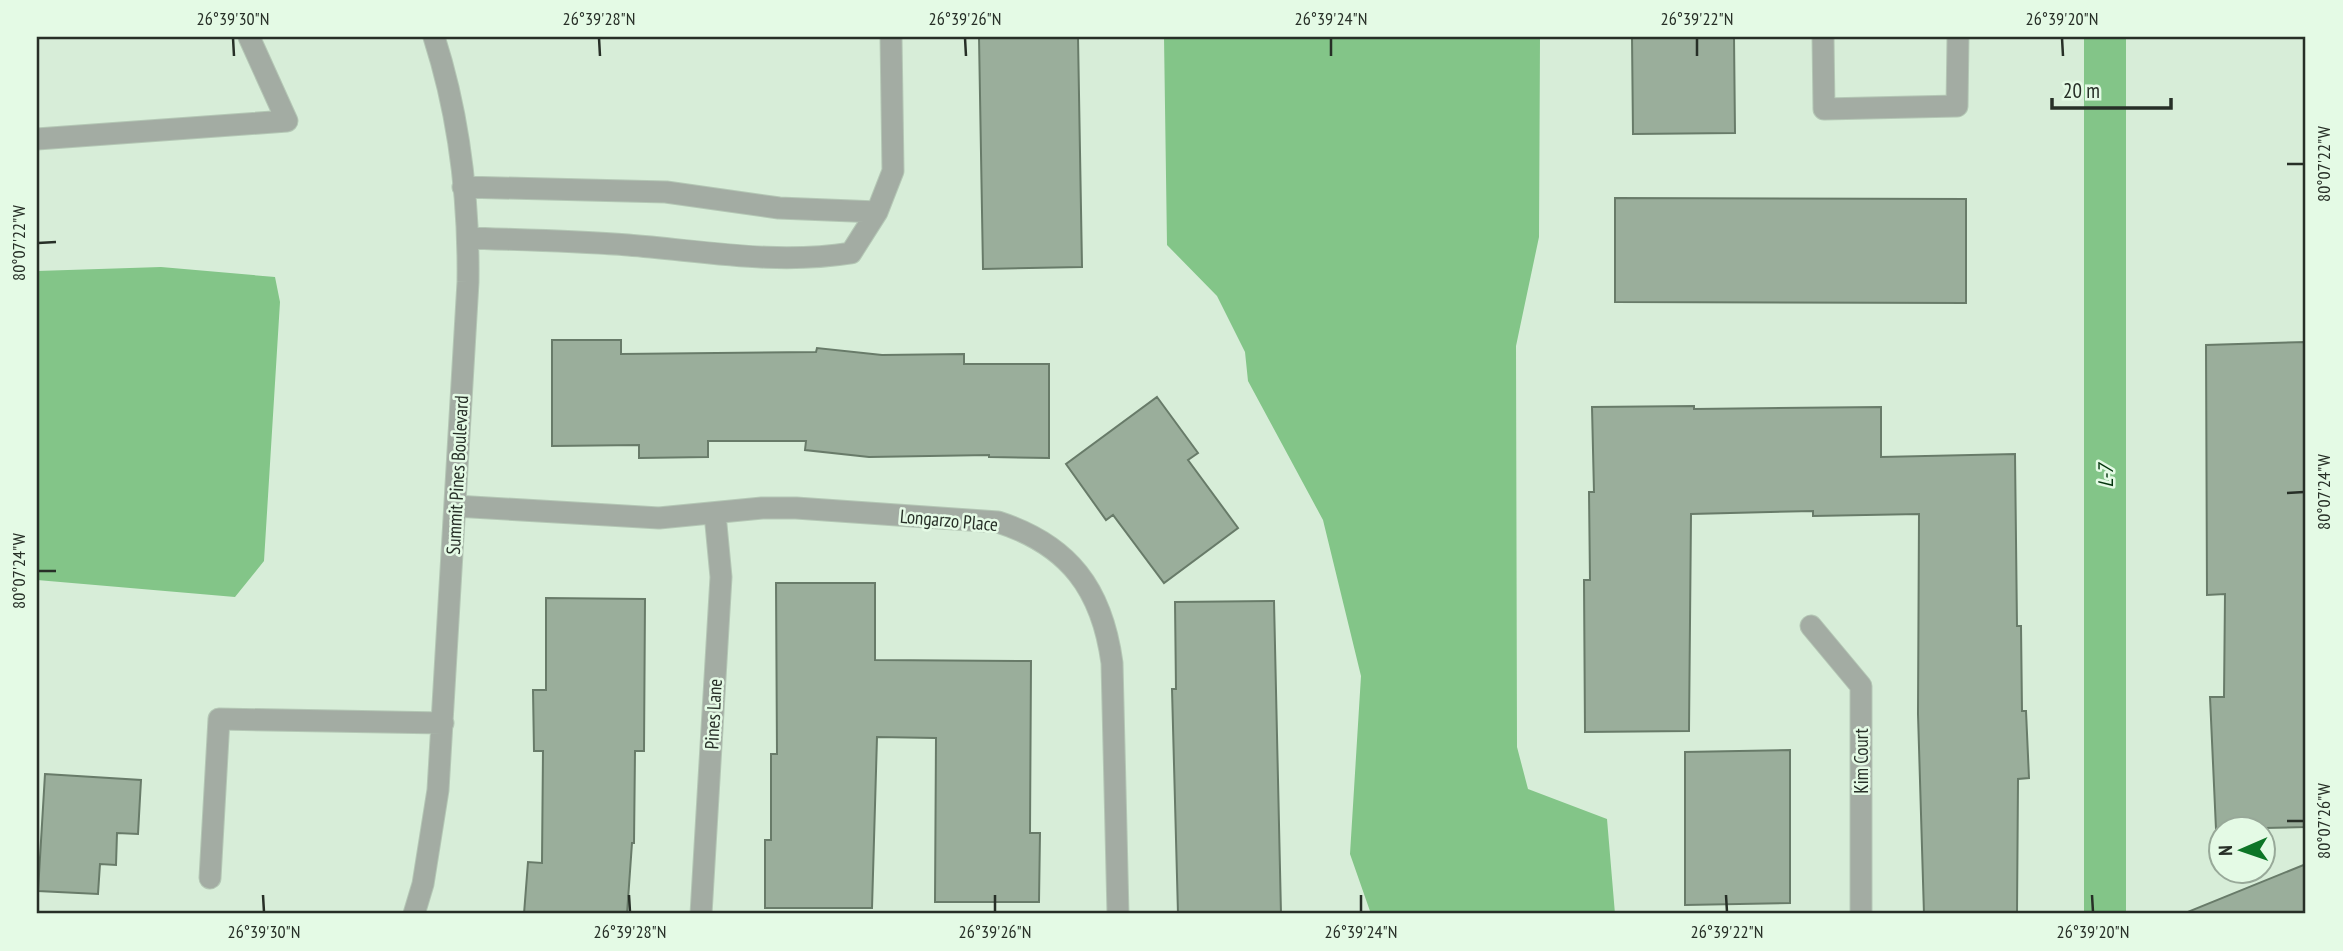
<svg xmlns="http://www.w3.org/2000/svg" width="2343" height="951" viewBox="0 0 2343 951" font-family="'PT Sans Narrow',sans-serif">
<rect width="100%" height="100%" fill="#d7edd8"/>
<path fill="#83c588" d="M 1164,37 L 1540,37 L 1539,237 L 1516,346 L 1517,747 L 1528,789 L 1607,819 L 1615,914 L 1371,914 L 1350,854 L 1361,676 L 1323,520 L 1248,381 L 1245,352 L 1217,296 L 1167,245 Z
M 161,267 L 275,277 L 280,302 L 264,561 L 235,597 L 37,580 L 37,271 Z"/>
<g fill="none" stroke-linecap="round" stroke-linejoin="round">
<path stroke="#83c588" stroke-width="42" d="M 2105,37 L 2105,914"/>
</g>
<path fill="#9aae9b" stroke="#687b69" stroke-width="2" d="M 979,37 L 1078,37 L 1082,267 L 983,269 Z
M 1632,37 L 1734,37 L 1735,133 L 1633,134 Z
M 1615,198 L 1966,199 L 1966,303 L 1615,302 Z
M 552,340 L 621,340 L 621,354 L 816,352 L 817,348 L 882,355 L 964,354 L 964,364 L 1049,364 L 1049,458 L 989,457 L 989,455 L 869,457 L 805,450 L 806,441 L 708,441 L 708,457 L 639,458 L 639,445 L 552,446 Z
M 2306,342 L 2306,827 L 2216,829 L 2210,697 L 2224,697 L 2225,594 L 2207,595 L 2206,345 Z
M 1157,397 L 1198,453 L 1188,460 L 1238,528 L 1164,583 L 1113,515 L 1106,520 L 1066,464 Z
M 1694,406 L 1694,409 L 1881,407 L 1881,457 L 2015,454 L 2017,626 L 2021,626 L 2022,711 L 2026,711 L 2029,778 L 2018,779 L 2017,914 L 1924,914 L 1918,714 L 1919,514 L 1813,516 L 1813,511 L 1691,514 L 1689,731 L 1585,732 L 1584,580 L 1590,580 L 1589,492 L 1594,492 L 1592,407 Z
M 776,583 L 875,583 L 875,660 L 1031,661 L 1030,833 L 1040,833 L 1039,902 L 935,902 L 936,738 L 877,737 L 872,908 L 765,908 L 765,840 L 771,840 L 771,754 L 777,754 Z
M 546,598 L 645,599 L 644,751 L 635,751 L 634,843 L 632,843 L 627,914 L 524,914 L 528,862 L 542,863 L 543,751 L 534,751 L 533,690 L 546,690 Z
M 1274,601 L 1281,914 L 1178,914 L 1172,689 L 1176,689 L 1175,602 Z
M 1790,750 L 1790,903 L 1685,905 L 1685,752 Z
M 45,774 L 141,780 L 138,834 L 117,833 L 116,865 L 100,864 L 98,894 L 38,891 Z
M 2306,864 L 2306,914 L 2186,914 L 2185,913 Z"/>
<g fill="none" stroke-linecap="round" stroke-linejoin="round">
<defs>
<path id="minor" d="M 1823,37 L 1824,109 L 1957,106 L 1958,37
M 37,139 L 287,121 L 249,37
M 463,187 L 666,192 L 779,208 L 877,212
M 468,238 C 522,240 575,241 628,245 C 704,251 775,265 851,253 L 877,212 L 893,171 L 891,37
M 455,506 L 659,518 L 762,508 L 796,508 L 998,522 C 1069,545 1102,589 1112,663 L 1118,914
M 1811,626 L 1861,686 L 1861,914
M 210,878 L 219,719 L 443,723
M 414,914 L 423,884 L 438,790 L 468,282 C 469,200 459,115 434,37
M 701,914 L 721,577 L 715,514"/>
</defs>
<use href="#minor" stroke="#b4c7b5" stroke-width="23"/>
<use href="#minor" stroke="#a3aca3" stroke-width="21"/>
</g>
<path fill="none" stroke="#272f27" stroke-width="2.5" d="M 233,38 L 234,56M 599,38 L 600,56M 965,38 L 966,56M 1331,38 L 1331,56M 1697,38 L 1697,56M 2062,38 L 2063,56M 2287,164 L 2304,164M 38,243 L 56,242M 2287,493 L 2304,492M 38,571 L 56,571M 2287,821 L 2304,821M 263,895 L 264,912M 629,895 L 630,912M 995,895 L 995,912M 1361,895 L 1361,912M 1726,895 L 1727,912M 2092,895 L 2093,912"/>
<g text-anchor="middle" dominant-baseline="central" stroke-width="5" stroke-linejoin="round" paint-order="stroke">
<g font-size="19" fill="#272f27" stroke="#e4fae5">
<text transform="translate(457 475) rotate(-87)">Summit Pines Boulevard</text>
<text transform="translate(949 520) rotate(5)">Longarzo Place</text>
<text transform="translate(713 714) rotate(-87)">Pines Lane</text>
<text transform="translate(1861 761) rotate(-90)">Kim Court</text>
</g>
<g font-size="21" font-style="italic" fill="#02340c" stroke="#e4fae5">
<text transform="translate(2105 476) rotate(-90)">L-7</text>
</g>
</g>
<rect width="2343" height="951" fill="none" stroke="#e4fae5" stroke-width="77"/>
<g transform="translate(2242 850) rotate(268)"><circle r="33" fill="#e4fae5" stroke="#98a999" stroke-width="2"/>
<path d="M0-5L12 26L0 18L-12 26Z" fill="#0d7527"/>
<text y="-10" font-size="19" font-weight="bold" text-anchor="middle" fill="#272f27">N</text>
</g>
<path d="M2052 98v10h119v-10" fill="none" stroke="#272f27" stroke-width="3.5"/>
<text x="2063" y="98" font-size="21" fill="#272f27" stroke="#e4fae5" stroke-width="5" paint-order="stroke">20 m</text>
<rect x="38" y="38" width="2266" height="874" fill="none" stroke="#272f27" stroke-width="2.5"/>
<g font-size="18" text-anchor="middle" fill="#272f27">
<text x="233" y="25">26°39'30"N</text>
<text x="599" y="25">26°39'28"N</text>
<text x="965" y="25">26°39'26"N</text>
<text x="1331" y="25">26°39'24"N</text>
<text x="1697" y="25">26°39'22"N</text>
<text x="2062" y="25">26°39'20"N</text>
<text transform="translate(2324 164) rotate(-90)" y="6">80°07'22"W</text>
<text transform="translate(19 243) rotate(-90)" y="6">80°07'22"W</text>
<text transform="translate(2324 492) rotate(-90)" y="6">80°07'24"W</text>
<text transform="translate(19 571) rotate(-90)" y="6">80°07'24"W</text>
<text transform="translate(2324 821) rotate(-90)" y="6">80°07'26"W</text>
<text x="264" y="938">26°39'30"N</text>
<text x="630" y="938">26°39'28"N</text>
<text x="995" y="938">26°39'26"N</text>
<text x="1361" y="938">26°39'24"N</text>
<text x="1727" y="938">26°39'22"N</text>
<text x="2093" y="938">26°39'20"N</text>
</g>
</svg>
